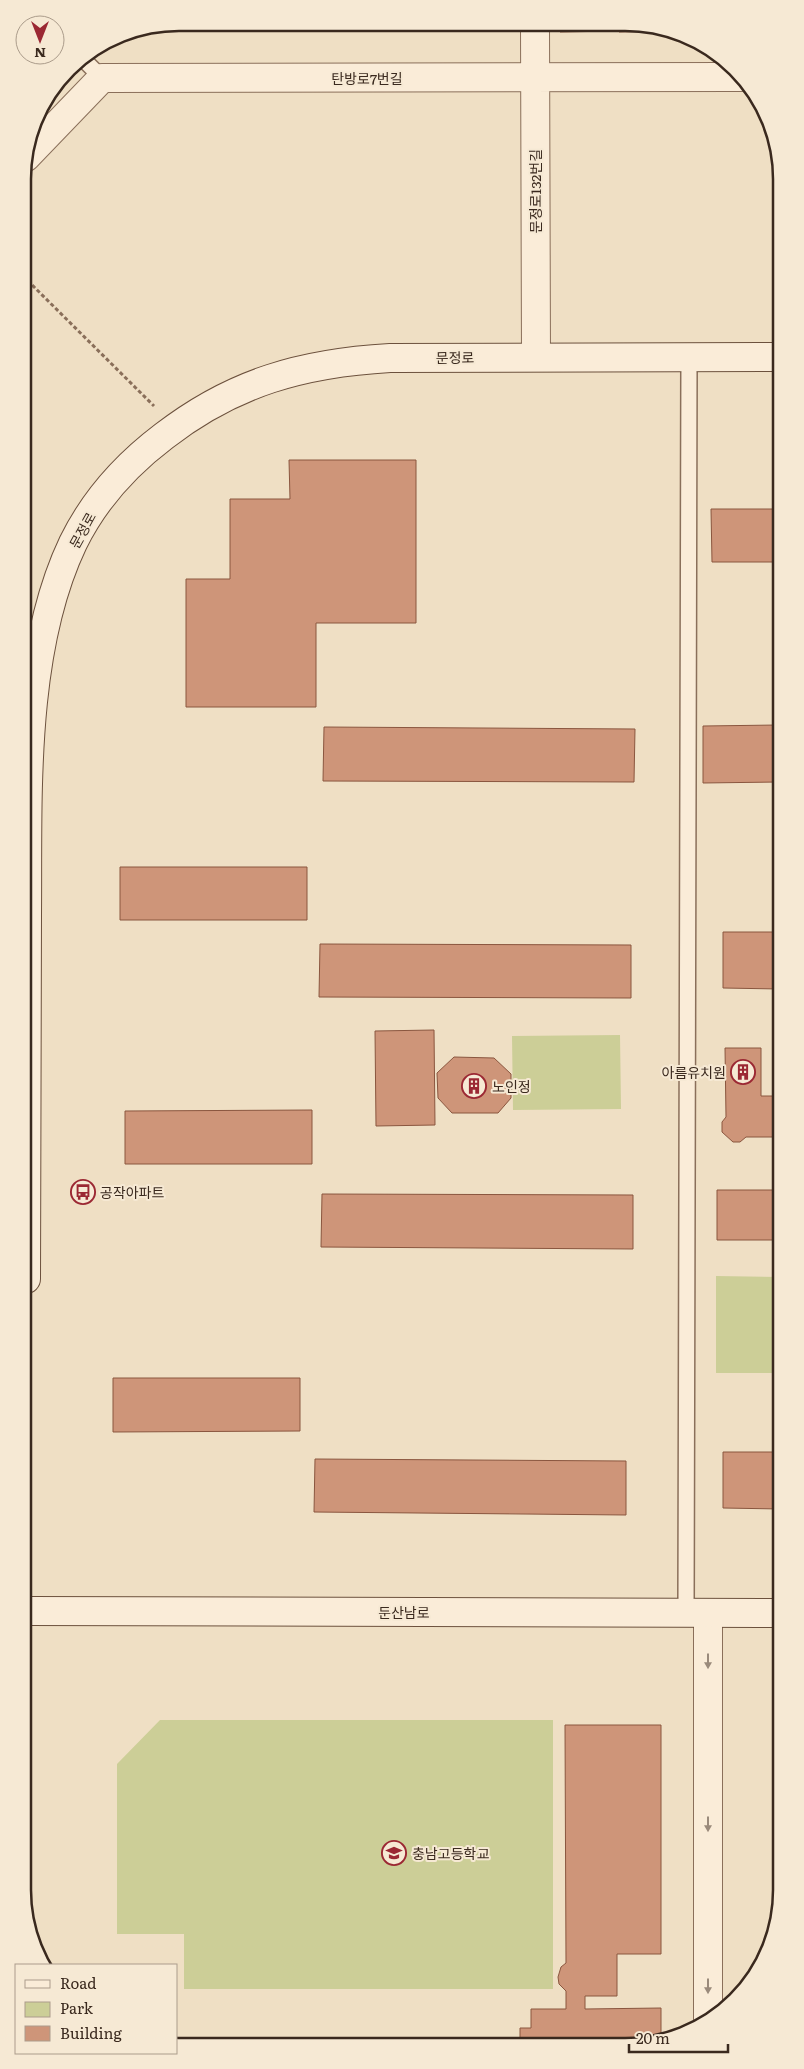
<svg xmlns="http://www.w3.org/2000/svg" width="804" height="2069" viewBox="0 0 804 2069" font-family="Literata,'Noto Sans KR',serif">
<rect width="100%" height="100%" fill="#efdfc4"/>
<path fill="#ccce97" d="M 620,1035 L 621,1109 L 513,1110 L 512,1036 Z
M 716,1276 L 779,1277 L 780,1373 L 716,1373 Z
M 160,1720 L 553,1720 L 553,1989 L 184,1989 L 184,1934 L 117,1934 L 117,1764 Z"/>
<path fill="#ce9579" stroke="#8a563f" d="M 560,25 L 614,25 L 614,31 L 560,32 Z
M 619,25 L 655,25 L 672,31 L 619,32 Z
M 289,460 L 416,460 L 416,623 L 316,623 L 316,707 L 186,707 L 186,579 L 230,579 L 230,499 L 290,499 Z
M 711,509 L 777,509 L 777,562 L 712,562 Z
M 778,725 L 778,782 L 703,783 L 703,726 Z
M 324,727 L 635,729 L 634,782 L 323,781 Z
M 120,867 L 307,867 L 307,920 L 120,920 Z
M 723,932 L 778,932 L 779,989 L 723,988 Z
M 320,944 L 631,945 L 631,998 L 319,997 Z
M 434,1030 L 435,1125 L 376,1126 L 375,1031 Z
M 725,1048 L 761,1048 L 761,1096 L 779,1096 L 779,1137 L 746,1137 L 740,1142 L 733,1142 L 722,1132 L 722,1122 L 726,1117 Z
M 454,1057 L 494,1058 L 511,1074 L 511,1098 L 498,1113 L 452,1113 L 438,1098 L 437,1073 Z
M 312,1110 L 312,1164 L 125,1164 L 125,1111 Z
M 717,1190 L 779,1190 L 779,1240 L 717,1240 Z
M 322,1194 L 633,1195 L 633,1249 L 321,1247 Z
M 113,1378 L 300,1378 L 300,1431 L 113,1432 Z
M 723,1452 L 780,1452 L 780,1509 L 723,1508 Z
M 315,1459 L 626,1461 L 626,1515 L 314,1512 Z
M 565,1725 L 661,1725 L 661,1954 L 617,1954 L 617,1996 L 585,1996 L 585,2009 L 661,2008 L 661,2041 L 520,2042 L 520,2028 L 531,2028 L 531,2009 L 566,2009 L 566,1991 L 559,1984 L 558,1977 L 561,1967 L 566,1963 Z
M 773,1750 L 781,1750 L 781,1807 L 773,1807 Z"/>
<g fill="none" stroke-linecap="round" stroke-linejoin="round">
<defs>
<path id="service" d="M 82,58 L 102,78
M 686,1613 L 689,357"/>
<path id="minor" d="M 535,25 L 536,357
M 26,157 L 102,78 L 741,77
M 708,1613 L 708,2021"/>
<path id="secondary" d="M 26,1279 C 26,1158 27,1037 27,916 C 28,797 21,652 73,543 C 94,500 127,464 164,436 C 234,382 303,363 390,358 L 777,357
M 27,1611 L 780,1613"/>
</defs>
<use href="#service" stroke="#8a6f5a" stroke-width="18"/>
<use href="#minor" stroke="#8a6f5a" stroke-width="30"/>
<use href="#secondary" stroke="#6c513d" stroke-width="30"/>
<path stroke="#8a6f5a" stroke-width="3" stroke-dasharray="4 2.5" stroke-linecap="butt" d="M 23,276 L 154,406"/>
<use href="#service" stroke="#faecd8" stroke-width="15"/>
<use href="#minor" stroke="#faecd8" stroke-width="28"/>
<use href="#secondary" stroke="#faecd8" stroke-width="28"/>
</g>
<defs><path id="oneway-solid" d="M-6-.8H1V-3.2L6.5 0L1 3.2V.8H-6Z" transform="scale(1.25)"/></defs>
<g fill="#9a8a7b">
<use href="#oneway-solid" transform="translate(708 1661) rotate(90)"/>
<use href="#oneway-solid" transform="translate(708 1824) rotate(90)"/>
<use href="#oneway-solid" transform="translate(708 1986) rotate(90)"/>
</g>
<defs>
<symbol id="building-ring" viewBox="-11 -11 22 22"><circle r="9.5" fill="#f6e9d4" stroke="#9b2833" stroke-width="1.5"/><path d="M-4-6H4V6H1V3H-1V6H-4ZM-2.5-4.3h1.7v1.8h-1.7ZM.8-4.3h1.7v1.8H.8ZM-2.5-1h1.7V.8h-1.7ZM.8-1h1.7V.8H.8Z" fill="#9b2833"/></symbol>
<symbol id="bus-ring" viewBox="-11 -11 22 22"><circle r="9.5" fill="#f6e9d4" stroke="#9b2833" stroke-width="1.5"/><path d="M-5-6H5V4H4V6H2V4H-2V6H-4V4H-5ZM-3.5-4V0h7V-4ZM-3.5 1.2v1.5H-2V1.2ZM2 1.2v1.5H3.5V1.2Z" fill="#9b2833"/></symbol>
<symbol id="school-ring" viewBox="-11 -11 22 22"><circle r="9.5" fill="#f6e9d4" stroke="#9b2833" stroke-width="1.5"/><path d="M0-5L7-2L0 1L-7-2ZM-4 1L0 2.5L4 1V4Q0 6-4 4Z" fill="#9b2833"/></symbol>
</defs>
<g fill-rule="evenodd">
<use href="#building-ring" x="729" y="1058" width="28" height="28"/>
<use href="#building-ring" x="460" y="1072" width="28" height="28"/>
<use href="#bus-ring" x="69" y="1178" width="28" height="28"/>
<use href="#school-ring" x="380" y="1839" width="28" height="28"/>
</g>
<g text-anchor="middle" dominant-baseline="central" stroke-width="4" stroke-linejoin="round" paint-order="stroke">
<g font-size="14" fill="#3a291e" stroke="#f6e9d4">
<text x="367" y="78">탄방로7번길</text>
<text transform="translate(535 191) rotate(-90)">문정로132번길</text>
<text transform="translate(455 357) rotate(-1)">문정로</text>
<text transform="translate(82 530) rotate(-61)">문정로</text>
<text x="404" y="1612">둔산남로</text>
</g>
<g font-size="14" fill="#3a291e" stroke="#f6e9d4" text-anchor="start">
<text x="726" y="1072" text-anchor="end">아름유치원</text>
<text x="492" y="1086">노인정</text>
<text x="100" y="1192">공작아파트</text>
<text x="412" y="1853">충남고등학교</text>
</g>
</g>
<path d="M0 0H804V2069H0ZM179 31H625A148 148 0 0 1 773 179V1890A148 148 0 0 1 625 2038H179A148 148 0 0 1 31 1890V179A148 148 0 0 1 179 31Z" fill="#f6e9d4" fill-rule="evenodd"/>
<path fill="none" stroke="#3a291e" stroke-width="2.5" d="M179 31H625A148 148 0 0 1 773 179V1890A148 148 0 0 1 625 2038H179A148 148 0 0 1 31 1890V179A148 148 0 0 1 179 31Z"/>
<rect x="15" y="1964" width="162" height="90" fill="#f6e9d4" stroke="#ab9c8b"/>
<rect x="25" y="1980" width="25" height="8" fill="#faecd8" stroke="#ab9c8b"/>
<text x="60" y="1989" font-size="15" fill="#3a291e">Road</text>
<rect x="25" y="2002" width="25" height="15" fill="#ccce97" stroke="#ab9c8b"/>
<text x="60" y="2014" font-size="15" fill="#3a291e">Park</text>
<rect x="25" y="2026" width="25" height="15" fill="#ce9579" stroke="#ab9c8b"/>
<text x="60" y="2039" font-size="15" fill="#3a291e">Building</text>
<g transform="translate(40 40) rotate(180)"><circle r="24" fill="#f6e9d4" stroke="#ab9c8b"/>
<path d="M0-4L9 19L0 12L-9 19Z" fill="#9b2833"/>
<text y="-8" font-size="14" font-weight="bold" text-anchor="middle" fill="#3a291e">N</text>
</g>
<path d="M629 2044v8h99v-8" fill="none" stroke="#3a291e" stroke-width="2.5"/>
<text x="636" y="2044" font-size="15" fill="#3a291e" stroke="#f6e9d4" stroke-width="4" paint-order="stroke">20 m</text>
</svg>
